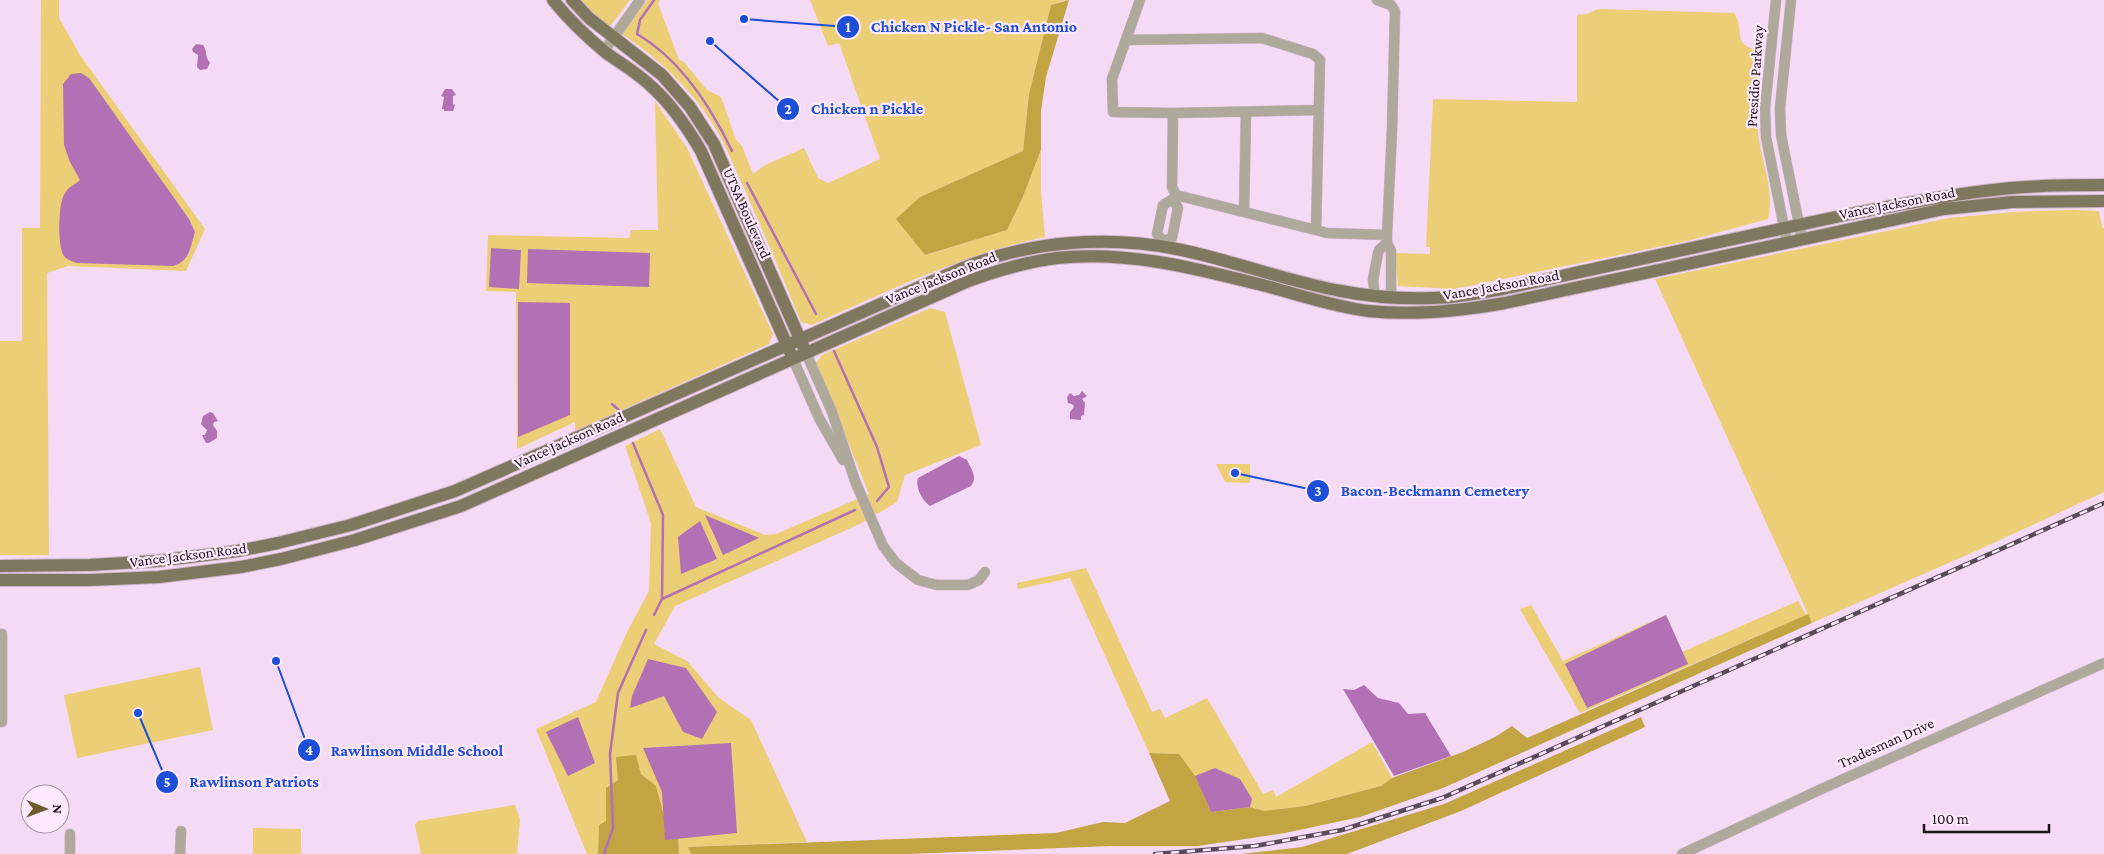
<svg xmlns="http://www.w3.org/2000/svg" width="2104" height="854" viewBox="0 0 2104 854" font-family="'Crimson Pro',serif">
<rect width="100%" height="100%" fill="#f5daf5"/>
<path fill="#ebce76" d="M 41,0 L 59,0 L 59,18 L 80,55 L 205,229 L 186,271 L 68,266 L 47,273 L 49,555 L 0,555 L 0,341 L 22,341 L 22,228 L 40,228 Z
M 579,0 L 630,0 L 611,25 L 607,25 Z
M 647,0 L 660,0 L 658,3 L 679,60 L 684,62 L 707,90 L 721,97 L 736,140 L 742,146 L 753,174 L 765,165 L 804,148 L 818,178 L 828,183 L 880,159 L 839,43 L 828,46 L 810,0 L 1067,0 L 1051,5 L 1029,94 L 1023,151 L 920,197 L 926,255 L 1007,230 L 1022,199 L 1041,150 L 1041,191 L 1045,237 C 963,254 888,291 812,325 L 801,322 C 782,276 763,231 743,186 C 733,164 724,141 711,121 C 688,86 657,57 622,34 Z
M 1598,9 L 1734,13 C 1747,35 1729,43 1762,52 C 1760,79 1755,106 1758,133 C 1761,162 1775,190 1768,219 L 1687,241 L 1454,289 L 1398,286 L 1395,253 L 1430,254 L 1430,247 L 1426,247 L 1433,99 L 1577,102 L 1577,15 L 1587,14 Z
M 655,101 L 687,148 L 773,334 L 769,344 L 575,431 L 575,422 L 517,449 L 516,292 L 486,291 L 488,235 L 629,238 L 631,230 L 658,230 Z
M 2073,210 L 2099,211 L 2102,227 L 2104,229 L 2104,492 L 1978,550 L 1812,623 L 1655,279 L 1949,218 L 2012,212 Z
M 930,308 L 945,312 L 981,445 L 905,475 L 897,502 L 860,524 L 675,606 L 654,644 L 687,661 L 719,698 L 751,720 L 807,842 L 688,847 L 691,854 L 679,854 L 678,833 L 668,831 L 656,786 L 641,774 L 635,755 L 618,780 L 606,788 L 606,821 L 599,825 L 598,854 L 587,854 L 536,729 L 596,702 L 627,632 L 649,591 L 651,523 L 625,446 L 660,429 L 696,507 L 765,535 L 776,534 L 869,494 L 816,363 L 822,355 Z
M 1216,464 L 1250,464 L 1250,483 L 1225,482 Z
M 1086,568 L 1152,712 L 1160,709 L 1165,718 L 1207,698 L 1263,794 L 1273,790 L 1276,797 L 1372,742 L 1392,778 L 1381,786 L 1305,806 L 1264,811 L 1250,807 L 1211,812 L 1179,754 L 1149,753 L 1070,578 L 1018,589 L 1017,583 Z
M 1798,601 L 1806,615 L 1580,713 L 1520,609 L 1531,605 L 1563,661 L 1666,615 L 1682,652 Z
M 200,667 L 213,730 L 77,758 L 64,695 Z
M 515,805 L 520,819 L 517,854 L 421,854 L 415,825 L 418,821 Z
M 253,828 L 301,829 L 301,854 L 253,854 Z"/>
<path fill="#c2a443" d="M 1069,0 L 1046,77 L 1041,111 L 1041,150 L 1022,199 L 1007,230 L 925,255 L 896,219 L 920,197 L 1023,151 L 1029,94 L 1051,5 Z
M 1808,614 L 1812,623 L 1443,788 L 1360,817 L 1285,833 L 1198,846 L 1111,846 L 907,854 L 691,854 L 688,847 L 1056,833 L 1103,822 L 1125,823 L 1170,801 L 1149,753 L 1179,754 L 1195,776 L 1211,812 L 1250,807 L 1264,811 L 1305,806 L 1381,786 L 1392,778 L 1463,752 L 1495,737 L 1512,726 L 1527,738 Z
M 1641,717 L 1645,727 L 1461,811 L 1347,854 L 1241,854 L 1302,847 L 1444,804 Z
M 636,755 L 641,774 L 656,786 L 668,830 L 678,833 L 679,854 L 598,854 L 599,825 L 606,821 L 606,788 L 618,780 L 616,757 Z"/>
<path fill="#b171b4" d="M 196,44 L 203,45 C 208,52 204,55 210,63 L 207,69 L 200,70 L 197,67 L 198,55 L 193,52 L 192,49 Z
M 81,73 L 89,78 L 189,219 L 195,232 C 190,248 190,261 173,266 L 77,263 C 71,261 64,259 62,252 C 58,240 58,203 65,193 C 68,187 76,184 80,180 L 70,162 L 64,145 L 63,84 L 71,74 Z
M 445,89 L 452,89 L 456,95 L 453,96 L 453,104 L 455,105 L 453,111 L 444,111 L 444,109 L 442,109 L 444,97 L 441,96 Z
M 491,248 L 521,250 L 519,289 L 489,287 Z
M 528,249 L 650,253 L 649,287 L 527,283 Z
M 518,302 L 570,303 L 570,415 L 518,437 Z
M 1082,391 L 1087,396 L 1082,399 L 1085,403 L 1084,415 L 1081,416 L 1081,420 L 1070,419 L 1070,412 L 1074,407 L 1072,404 L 1068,403 L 1067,397 L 1070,393 L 1074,396 L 1079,395 Z
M 210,412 L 213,413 L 218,421 L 214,422 L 213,425 L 217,431 L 217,438 L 209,443 L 206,443 L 202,435 L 205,435 L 207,430 L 201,424 L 203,416 Z
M 959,456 L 967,460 C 971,469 978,477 971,486 L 930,506 C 922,500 915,487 918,478 Z
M 705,515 L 759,538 L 723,555 Z
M 700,521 L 717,559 L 681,574 L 678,537 Z
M 1666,615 L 1688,664 L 1587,708 L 1565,664 Z
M 648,659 L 686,668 L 717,712 L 702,739 L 683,732 L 664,696 L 630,708 L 632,696 Z
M 1364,685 L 1378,698 L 1399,703 L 1408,714 L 1425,713 L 1451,756 L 1394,776 L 1343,689 L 1354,690 Z
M 578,717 L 595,763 L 568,776 L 546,732 Z
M 731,743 L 737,833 L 665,840 L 662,792 L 643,748 Z
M 1215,768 L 1240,779 L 1252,799 L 1250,807 L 1211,812 L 1195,776 Z"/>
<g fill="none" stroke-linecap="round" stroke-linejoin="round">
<path stroke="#b171b4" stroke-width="2.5" d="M 654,0 L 640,20 L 637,34 C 680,59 711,107 732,151
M 747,183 L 816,314
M 834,351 L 877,447 L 889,487 L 877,501
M 612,404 L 619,410
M 633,443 L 663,515 L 662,599 L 654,615
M 662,599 L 855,510
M 604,854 L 613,828 L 610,754 L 618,693 L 646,630"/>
<defs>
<path id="minor" d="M 1140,0 L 1112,79 L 1113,112 L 1173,113 L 1172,187 L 1176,195 L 1173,199 L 1178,208 L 1172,238 L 1163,241
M 1776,0 L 1765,108 L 1766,137 L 1787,242
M 1791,0 L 1780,108 L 1781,135 L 1802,239
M 1126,40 L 1262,38 L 1313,54 L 1320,60 L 1316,230 L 1327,233 L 1387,235 L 1392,130 L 1395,11 L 1391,5 L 1377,0
M 604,51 L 640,0
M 1173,113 L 1318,110
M 1176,195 L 1316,230
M 1244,212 L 1246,112
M 1387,235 L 1387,243 L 1391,251 L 1391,298
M 1163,247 L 1163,241 L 1157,234 L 1163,205 L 1173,199
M 1375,296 L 1373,280 L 1378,253 L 1379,250 L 1387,243
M 806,353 L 832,412 L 855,481 L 883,546 L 896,563 L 918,580 L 937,585 L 968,585 L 979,580 L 985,572
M 793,359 L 819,418 L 843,460
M 0,634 L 2,634 L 2,722 L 0,722
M 70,854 L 70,834
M 180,854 L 181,831
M 1682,854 L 1828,786 L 2104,663"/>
<path id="major" d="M 553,0 C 568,19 586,36 605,52 C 620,63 638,73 652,87 C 672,105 687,127 701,151 L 790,352
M 572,0 L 589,18 L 662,75 L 690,107 L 714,144 L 803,346
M 0,566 L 90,565 L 157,561 L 238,551 L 278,543 L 351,525 L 455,491 L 965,267 C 1032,241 1107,235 1177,249 C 1232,260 1285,281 1341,291 C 1371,297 1402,299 1433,298 C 1457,298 1480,293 1502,289 C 1542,281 1582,271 1622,263 C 1698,247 1774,230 1850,214 C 1903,204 1957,193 2011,188 C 2042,185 2073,185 2104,185
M 0,580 L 90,580 L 159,577 L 241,567 L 281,559 L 355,540 L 461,506 L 966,282 C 995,271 1026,262 1057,258 C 1128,250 1198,269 1266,286 C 1300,295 1335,307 1369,311 C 1415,316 1460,311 1505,303 L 1944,209 L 2013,202 L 2104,201"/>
</defs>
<use href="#minor" stroke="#ceb6ce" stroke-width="11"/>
<use href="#major" stroke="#ceb6ce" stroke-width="14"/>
<use href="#minor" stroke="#aea99b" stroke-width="10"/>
<use href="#major" stroke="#80785e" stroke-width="12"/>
<defs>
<path id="rail" d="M 1155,854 L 1255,846 L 1342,830 L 1442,798 L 2104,503"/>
</defs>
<use href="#rail" stroke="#594b59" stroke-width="4.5"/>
<use href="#rail" stroke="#ffe9ff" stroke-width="2.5" stroke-dasharray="8" stroke-linecap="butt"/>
</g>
<g text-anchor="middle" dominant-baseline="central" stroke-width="4.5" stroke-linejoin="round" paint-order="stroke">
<g font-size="15" fill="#1b121b" stroke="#ffe9ff">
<text transform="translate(1755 76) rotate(-86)">Presidio Parkway</text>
<text transform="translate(1897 203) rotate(-11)">Vance Jackson Road</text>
<text transform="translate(747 213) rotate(66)">UTSA Boulevard</text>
<text transform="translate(941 278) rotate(-22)">Vance Jackson Road</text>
<text transform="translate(1501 285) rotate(-10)">Vance Jackson Road</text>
<text transform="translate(569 440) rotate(-24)">Vance Jackson Road</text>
<text transform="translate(188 555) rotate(-7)">Vance Jackson Road</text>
<text transform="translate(1886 743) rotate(-24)">Tradesman Drive</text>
</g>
</g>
<path fill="none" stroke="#1d4ed8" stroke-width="2" d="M744 19L848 27M710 41L788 109M1235 473L1318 491M276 661L309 750M138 713L167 782"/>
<g fill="#1d4ed8" stroke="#ffe9ff" stroke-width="2">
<circle cx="744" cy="19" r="5"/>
<circle cx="710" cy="41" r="5"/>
<circle cx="1235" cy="473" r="5"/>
<circle cx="276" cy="661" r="5"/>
<circle cx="138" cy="713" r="5"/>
<circle cx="848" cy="27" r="12"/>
<circle cx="788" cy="109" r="12"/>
<circle cx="1318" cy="491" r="12"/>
<circle cx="309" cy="750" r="12"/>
<circle cx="167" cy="782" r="12"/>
</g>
<g font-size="15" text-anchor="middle" font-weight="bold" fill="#fff">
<text x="848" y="32">1</text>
<text x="788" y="114">2</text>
<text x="1318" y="496">3</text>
<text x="309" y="755">4</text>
<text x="167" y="787">5</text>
</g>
<g font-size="16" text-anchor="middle" font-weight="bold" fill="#1d4ed8" stroke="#ffe9ff" stroke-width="4.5" stroke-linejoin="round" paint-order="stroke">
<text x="974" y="32">Chicken N Pickle- San Antonio</text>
<text x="867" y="114">Chicken n Pickle</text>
<text x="1435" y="496">Bacon-Beckmann Cemetery</text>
<text x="417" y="756">Rawlinson Middle School</text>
<text x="254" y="787">Rawlinson Patriots</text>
</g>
<g transform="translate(45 809) rotate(91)"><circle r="24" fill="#ffe9ff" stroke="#a493a4"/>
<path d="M0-4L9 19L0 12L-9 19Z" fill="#6c5b29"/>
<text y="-8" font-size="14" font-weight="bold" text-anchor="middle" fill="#1b121b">N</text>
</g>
<path d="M1924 824v8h125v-8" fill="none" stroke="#1b121b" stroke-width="2.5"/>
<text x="1932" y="824" font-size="15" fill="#1b121b" stroke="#ffe9ff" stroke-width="4" paint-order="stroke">100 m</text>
</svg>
